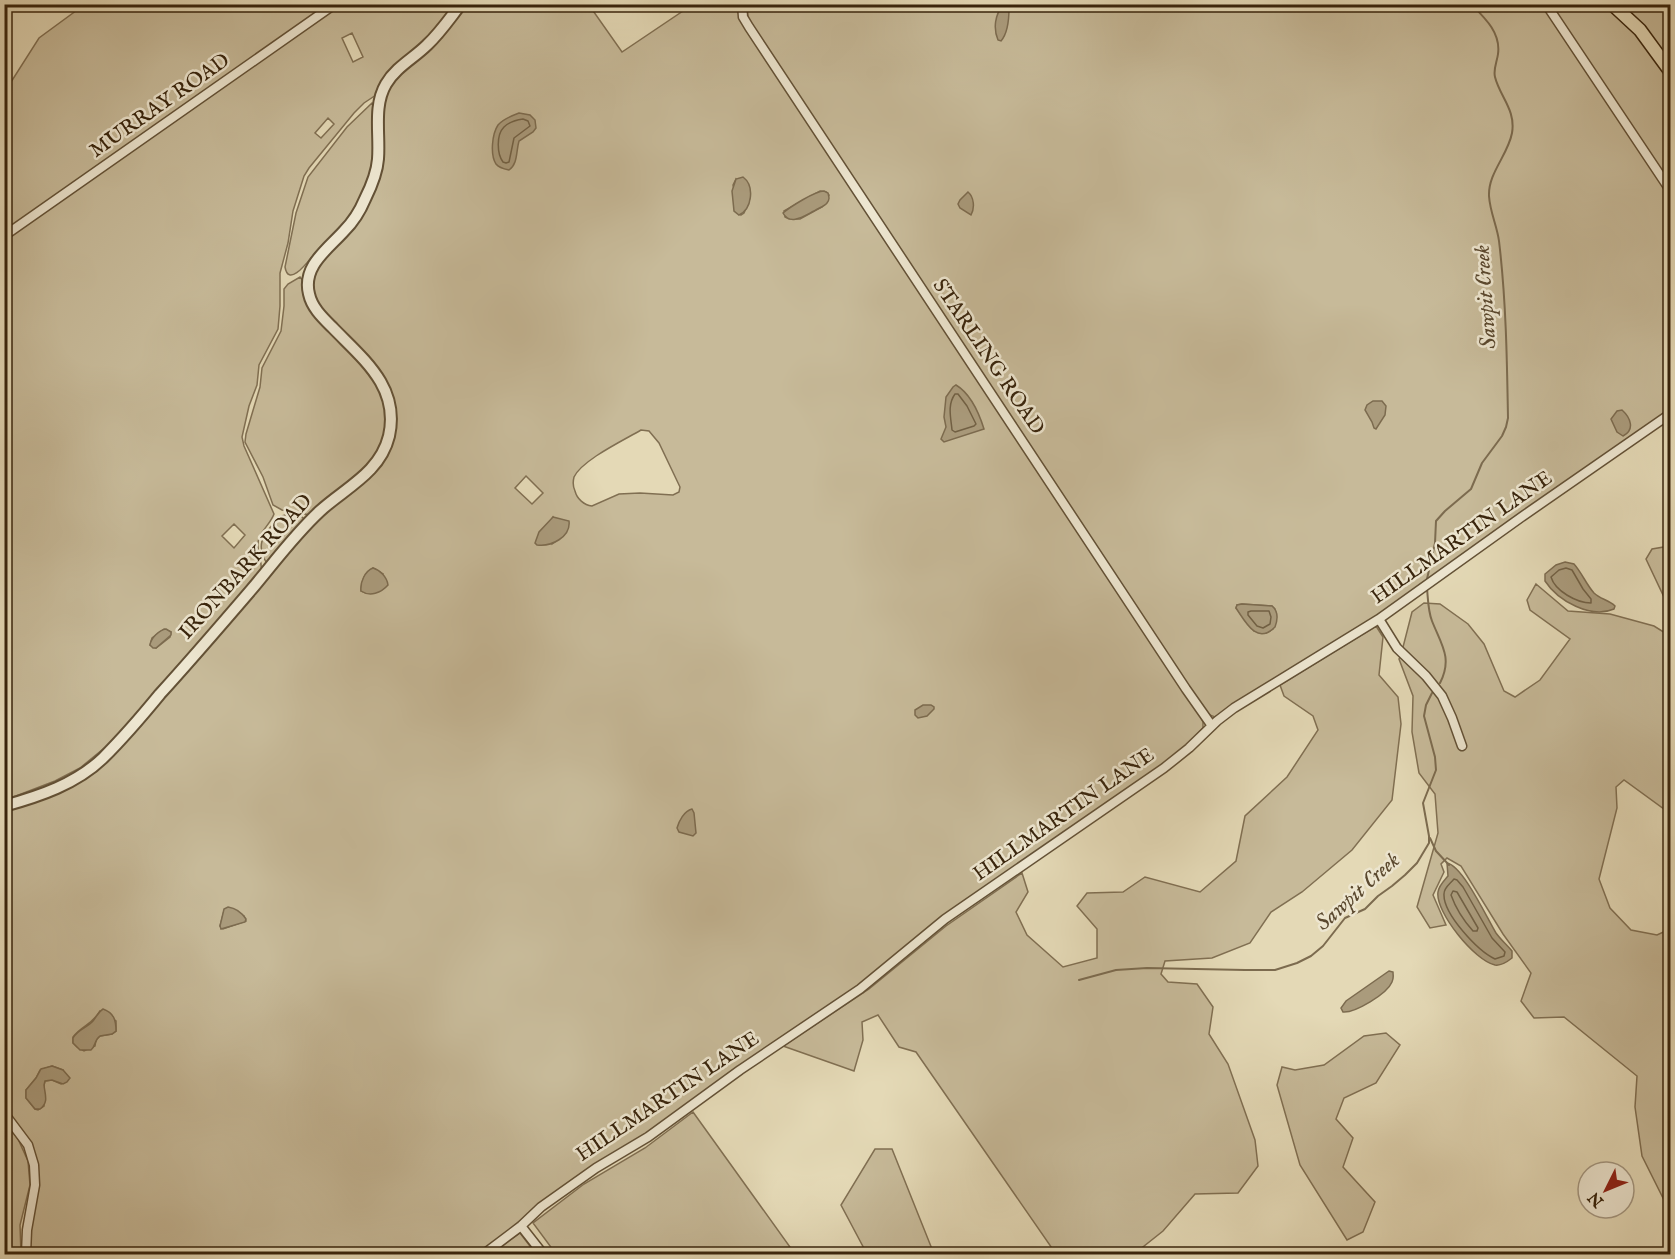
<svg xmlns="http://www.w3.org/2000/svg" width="1675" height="1259" viewBox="0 0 1675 1259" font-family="'IM FELL English',serif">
<rect width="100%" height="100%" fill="#e4d9b6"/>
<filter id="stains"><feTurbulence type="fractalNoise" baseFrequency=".00333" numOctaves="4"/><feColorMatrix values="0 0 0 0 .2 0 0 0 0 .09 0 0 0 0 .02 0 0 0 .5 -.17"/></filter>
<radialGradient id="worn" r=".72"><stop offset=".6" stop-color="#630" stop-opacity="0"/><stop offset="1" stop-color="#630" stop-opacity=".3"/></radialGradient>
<path fill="#c7ba99" stroke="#806f52" stroke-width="1.5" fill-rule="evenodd" d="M 84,5 L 330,5 L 5,233 L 4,93 L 39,38 Z
M 340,5 L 456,5 L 439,27 L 376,95 L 364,103 L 354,113 L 309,168 L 304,176 L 293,211 L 288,243 L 280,273 L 280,306 L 278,329 L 259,365 L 257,385 L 249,406 L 242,437 L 244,446 L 274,514 C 270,525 258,533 258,544 C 257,554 263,562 261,572 L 119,736 L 80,768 L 55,781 L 16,796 L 5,799 L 5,240 ZM 352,33 L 363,57 L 353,62 L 342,38 ZM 328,118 L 334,124 L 321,138 L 315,133 ZM 234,524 L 245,535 L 234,548 L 222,536 ZM 164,629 L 171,632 L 170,637 L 156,648 L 150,645 L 152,638 Z
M 466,5 L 589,5 L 622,52 L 692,5 L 738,5 L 739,15 L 1200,715 L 1203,722 L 1203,728 L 1183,749 L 863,983 L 774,1042 L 642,1138 L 588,1169 L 535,1207 L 522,1221 L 495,1244 L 479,1254 L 30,1254 L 31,1220 L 37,1191 L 26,1137 L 5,1108 L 5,811 L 78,783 L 100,768 L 115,752 L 316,520 L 375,471 L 385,459 L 390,448 L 394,408 L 316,301 C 311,286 313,276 321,263 L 365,209 L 383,107 L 390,85 ZM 736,179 L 750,198 L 744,213 L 741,215 L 733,185 ZM 820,191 L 826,192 L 829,195 L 822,207 L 800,219 L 789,219 L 785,217 L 784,211 ZM 641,430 L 649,431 L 659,443 L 680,487 L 679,492 L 673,495 L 640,493 L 619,494 L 592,506 C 584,505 577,499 575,491 C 573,487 573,481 574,477 C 582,460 624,440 641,430 ZM 526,476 L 543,493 L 532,504 L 515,488 ZM 553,517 L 564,535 L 552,544 L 547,526 ZM 373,568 L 383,574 L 366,593 L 361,591 C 361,581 365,573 373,568 ZM 224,911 L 244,916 L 246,921 L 223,929 L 220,926 ZM 100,1011 L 116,1021 L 116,1031 L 112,1034 L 100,1036 L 96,1040 L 95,1046 L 84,1051 L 77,1047 L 73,1043 L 73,1037 C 82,1025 91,1026 100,1011 ZM 52,1066 L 63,1070 L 61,1084 L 52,1080 L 45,1081 L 44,1085 L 44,1106 L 38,1110 L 35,1109 L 26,1098 L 26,1090 L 36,1078 L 40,1070 Z
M 747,5 L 1543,5 L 1670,194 L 1670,412 L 1374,620 L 1215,717 L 1207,714 L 748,19 ZM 1242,604 L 1272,606 L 1275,609 L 1273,629 L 1266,633 L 1254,631 L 1236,608 L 1237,605 Z
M 1550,5 L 1606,5 L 1637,33 L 1670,78 L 1670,185 Z
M 1619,5 L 1670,5 L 1670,64 Z
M 372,103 L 375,110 C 374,139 375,168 363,196 C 352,219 334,234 316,252 C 311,257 289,290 285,267 L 296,213 L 308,177 L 347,127 Z
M 300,277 L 304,282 L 305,291 L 367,369 L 383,397 L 386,417 L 383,442 L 372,463 L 310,515 L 282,510 L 273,505 L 263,477 L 245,442 L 246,434 L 260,387 L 262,368 L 281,331 L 284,306 L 284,289 L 288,284 Z
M 289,514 L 301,516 L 305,520 L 267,563 L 266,562 C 254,541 267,533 278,517 Z
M 1670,546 L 1670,604 L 1664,597 L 1646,559 L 1652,549 Z
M 1536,584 L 1568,611 L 1610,614 L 1654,626 L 1670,636 L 1670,810 L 1664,809 L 1624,780 L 1616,787 L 1617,808 L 1599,879 L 1610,908 L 1631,930 L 1657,935 L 1670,929 L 1670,968 L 1668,973 L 1670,981 L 1670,1205 L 1664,1200 L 1642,1156 L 1635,1107 L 1637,1076 L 1564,1017 L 1534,1018 L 1521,1001 L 1531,973 L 1503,934 L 1461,866 L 1447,858 L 1441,864 L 1444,872 L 1433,895 L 1446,925 L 1430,928 L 1417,907 L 1438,833 L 1435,794 L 1419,773 L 1412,732 L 1413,696 L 1399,659 L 1401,655 C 1409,663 1418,670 1426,678 C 1444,698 1452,723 1460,748 L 1465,746 L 1454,717 L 1437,685 L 1402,651 L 1412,612 L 1424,603 L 1440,604 L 1468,624 L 1484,644 L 1504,691 L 1515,697 L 1540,680 L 1570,639 L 1530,610 L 1527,600 Z
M 1376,626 L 1383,637 L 1379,675 L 1398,697 L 1401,724 L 1392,800 L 1352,850 L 1302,892 L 1271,912 L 1250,943 L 1212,958 L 1165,961 L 1161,974 L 1168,982 L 1197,984 L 1213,1007 L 1209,1034 L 1228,1064 L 1255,1140 L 1258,1166 L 1238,1193 L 1195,1194 L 1163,1231 L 1134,1254 L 1056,1254 L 916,1052 L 899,1047 L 878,1015 L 862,1022 L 863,1040 L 854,1071 L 783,1046 L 869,989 L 946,926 L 1022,873 L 1028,892 L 1016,912 L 1027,935 L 1063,967 L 1097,958 L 1097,929 L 1077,906 L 1087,893 L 1123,892 L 1145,877 L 1200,892 L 1236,861 L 1245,816 L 1287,777 L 1318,730 L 1313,716 L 1284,696 L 1280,685 Z
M 1386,1033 L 1400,1045 L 1376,1083 L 1344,1098 L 1336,1119 L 1353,1138 L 1343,1167 L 1375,1202 L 1363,1232 L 1347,1240 L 1300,1165 L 1277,1085 L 1282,1067 L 1295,1070 L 1324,1065 L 1364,1036 Z
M 693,1112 L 795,1254 L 556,1254 L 533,1223 L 584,1184 L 645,1148 Z
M 5,1121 L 18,1139 L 28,1161 L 30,1185 L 20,1225 L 21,1254 L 5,1254 Z
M 875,1149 L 892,1149 L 934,1254 L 867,1254 L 841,1205 Z
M 520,1233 L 536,1254 L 490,1254 Z"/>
<path fill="#aa9b7c" stroke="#7c6b4f" stroke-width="1.5" d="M 1003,5 L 1009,5 L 1009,8 C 1009,19 1008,33 1001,41 L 998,40 C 993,28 995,15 1003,5 Z
M 519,113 L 530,115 L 535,120 L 536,128 L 533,132 L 519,141 C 516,151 518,164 509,170 C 504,169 499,168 496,164 C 490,155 492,134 498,125 C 503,119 511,116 519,113 Z
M 743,177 C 755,186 752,209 739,215 L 734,211 L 732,191 L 736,179 Z
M 824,191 L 828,193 C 829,197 830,199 827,203 C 824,207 818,208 814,211 C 804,216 790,226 783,213 C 790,207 815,191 824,191 Z
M 968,192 C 974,197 975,208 971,215 L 960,208 L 958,204 L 960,200 Z
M 956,385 C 971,394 979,413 984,429 L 944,442 L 941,439 L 946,427 L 944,417 L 946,397 L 953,387 Z
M 1373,401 L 1382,401 L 1386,406 L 1385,415 L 1376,429 L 1374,428 L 1372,422 L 1365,410 L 1367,405 Z
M 1622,410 C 1631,418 1635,430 1623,436 L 1617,432 L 1611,419 L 1617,411 Z
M 553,517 L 569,521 C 571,537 551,547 537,545 L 535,543 L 539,532 Z
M 1565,562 L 1574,564 C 1582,573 1586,584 1594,593 C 1600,599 1609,600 1615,606 L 1614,609 C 1591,619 1558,601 1545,581 L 1545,574 L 1556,565 Z
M 373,568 C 380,570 387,577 388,585 C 381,593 370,597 361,591 C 360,582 365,571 373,568 Z
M 1242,604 L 1272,606 C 1278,611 1278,619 1275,627 C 1257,645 1246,623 1236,608 L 1237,605 Z
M 166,629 L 171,632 L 171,635 L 156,648 L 153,648 L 150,645 C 151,638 159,630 166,629 Z
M 923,705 L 931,705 L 934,707 L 934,709 L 927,716 L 918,718 L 915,715 L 915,710 Z
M 692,809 L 694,813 L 696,833 L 693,836 L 679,832 L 677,828 C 679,821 684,811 692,809 Z
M 1447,863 C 1463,866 1487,918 1496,933 C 1501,940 1507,945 1512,951 L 1512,958 C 1507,962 1501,966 1495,965 C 1475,961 1435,912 1438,892 C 1439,885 1444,881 1448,876 Z
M 228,907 C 235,908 242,913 246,919 L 245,922 L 221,929 L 220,926 L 224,909 Z
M 1389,971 L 1393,972 C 1393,976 1394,978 1392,982 C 1387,994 1355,1013 1343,1012 L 1341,1008 L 1346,1001 Z
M 103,1009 C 114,1013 116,1020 116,1031 L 112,1034 L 100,1036 C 94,1040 96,1046 91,1050 L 80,1050 L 73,1043 L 73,1038 C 78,1029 87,1028 93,1021 C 97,1016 98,1012 103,1009 Z
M 52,1066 L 63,1070 L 70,1078 L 67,1082 L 63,1084 L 52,1080 L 45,1081 L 44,1085 C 45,1095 49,1102 40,1109 L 35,1109 L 26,1098 L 26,1090 L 36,1078 L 41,1069 Z"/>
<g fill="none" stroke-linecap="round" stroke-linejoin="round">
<path stroke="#716044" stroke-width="1.5" d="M 523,119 L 528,121 L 530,126 L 514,138 L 509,162 L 506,163 L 503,162 C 497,154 496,135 504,127 C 509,122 516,120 523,119 Z
M 958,394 L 967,406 L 976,424 L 974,426 L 955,432 L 952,430 C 951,418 947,405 955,394 Z
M 1566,568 L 1572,570 L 1583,589 L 1591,599 L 1591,603 C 1577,603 1555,591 1551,577 L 1559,570 Z
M 1251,611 L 1269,611 L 1271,617 L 1270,624 L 1263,628 L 1257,626 L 1248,615 L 1248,612 Z
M 1454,879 L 1457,880 L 1463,887 L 1492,938 L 1505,952 L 1504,956 L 1495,959 C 1478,951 1443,914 1444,894 C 1444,887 1450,884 1454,879 Z
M 1453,891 L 1457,892 L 1478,928 L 1477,931 L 1473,931 C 1464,921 1456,909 1451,895 Z"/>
<path stroke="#7c6b4f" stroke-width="2" d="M 1427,579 L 1435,543 L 1436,521 L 1445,511 L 1471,489 L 1482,463 L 1502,436 L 1506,427 L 1508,418 C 1507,359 1506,299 1499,241 C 1497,226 1490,212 1489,196 C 1488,173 1508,155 1512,133 C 1516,110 1500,97 1495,77 C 1493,69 1497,62 1498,54 C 1501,33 1485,18 1471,4
M 1427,588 C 1428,599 1428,611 1432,621 C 1441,644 1453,658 1440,683
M 1430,838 L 1436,851 L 1449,865
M 1079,980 L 1116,970 L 1147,968 L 1245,970 L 1275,970 L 1297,963 L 1311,956 L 1323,946 L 1345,918 L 1365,909 L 1378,896 L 1392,886 L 1405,875 L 1417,863 L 1429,843 L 1429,836 L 1423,803 L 1436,770 L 1435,757 L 1424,716 L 1426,705 L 1432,693"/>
<defs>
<path id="minor" d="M 742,4 L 743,17 L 749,27 L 1186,689 L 1212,726
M 1546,4 L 1670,190
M 4,236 L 335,4
M 1379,619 L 1397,648 L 1426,676 L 1442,696 L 1452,718 L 1462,746
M 4,1113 L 28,1145 L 34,1165 L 35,1185 L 27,1230 L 26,1254
M 521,1226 L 543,1254
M 484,1254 L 521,1226 L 541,1207 L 596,1168 L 648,1137 L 740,1070 L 860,989 L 945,919 L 1164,768 L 1189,748 L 1217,721 L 1234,708 L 1379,619 L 1523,516 L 1670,414"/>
<path id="tertiary" d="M 4,806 C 40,796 76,784 103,758 C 123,738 142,716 160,694 C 191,660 221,625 251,590 C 273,564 294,535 320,511 C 345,488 380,473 389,436 C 400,387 363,359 333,328 C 323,318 312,308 309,294 C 302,266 328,249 344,231 C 353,222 360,211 365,199 C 371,187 377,173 378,159 C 380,134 373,106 386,84 C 396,67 414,58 427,45 C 440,33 450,18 461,4"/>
<path id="primary" d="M 1612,4 L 1640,30 L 1670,71"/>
</defs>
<use href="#minor" stroke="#635136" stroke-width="11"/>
<use href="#tertiary" stroke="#635136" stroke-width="14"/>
<use href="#primary" stroke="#38240c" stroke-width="15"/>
<use href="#minor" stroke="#ede6d0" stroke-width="8"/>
<use href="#tertiary" stroke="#ede6d0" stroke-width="10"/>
<use href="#primary" stroke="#e4d9b6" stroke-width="12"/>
</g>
<g text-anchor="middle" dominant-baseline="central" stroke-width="5" stroke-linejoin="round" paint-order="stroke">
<g font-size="21" fill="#38240c" stroke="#ede6d0">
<text transform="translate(160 106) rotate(-35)">MURRAY ROAD</text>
<text transform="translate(988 357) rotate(56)">STARLING ROAD</text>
<text transform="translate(1462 538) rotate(-35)">HILLMARTIN LANE</text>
<text transform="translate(246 567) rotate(-48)">IRONBARK ROAD</text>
<text transform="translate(1064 815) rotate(-35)">HILLMARTIN LANE</text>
<text transform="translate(668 1097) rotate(-34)">HILLMARTIN LANE</text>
</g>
<g font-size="22" font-style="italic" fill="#5a482e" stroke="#ede6d0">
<text transform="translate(1486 297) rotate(-94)">Sawpit Creek</text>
<text transform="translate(1358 892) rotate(-42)">Sawpit Creek</text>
</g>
</g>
<rect width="1675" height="1259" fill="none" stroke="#e4d9b6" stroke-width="24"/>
<rect x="6" y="6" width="1663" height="1247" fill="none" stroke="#38240c" stroke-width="3"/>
<rect x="12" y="12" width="1651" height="1235" fill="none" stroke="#38240c" stroke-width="1.5"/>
<g transform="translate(1606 1190) rotate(227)"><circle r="28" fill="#ede6d0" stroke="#a59882" stroke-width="1.5"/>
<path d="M0-4.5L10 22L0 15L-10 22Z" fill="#8f2418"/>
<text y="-9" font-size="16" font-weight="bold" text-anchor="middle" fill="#38240c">N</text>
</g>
<rect width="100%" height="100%" filter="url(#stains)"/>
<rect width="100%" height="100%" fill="url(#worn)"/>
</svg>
